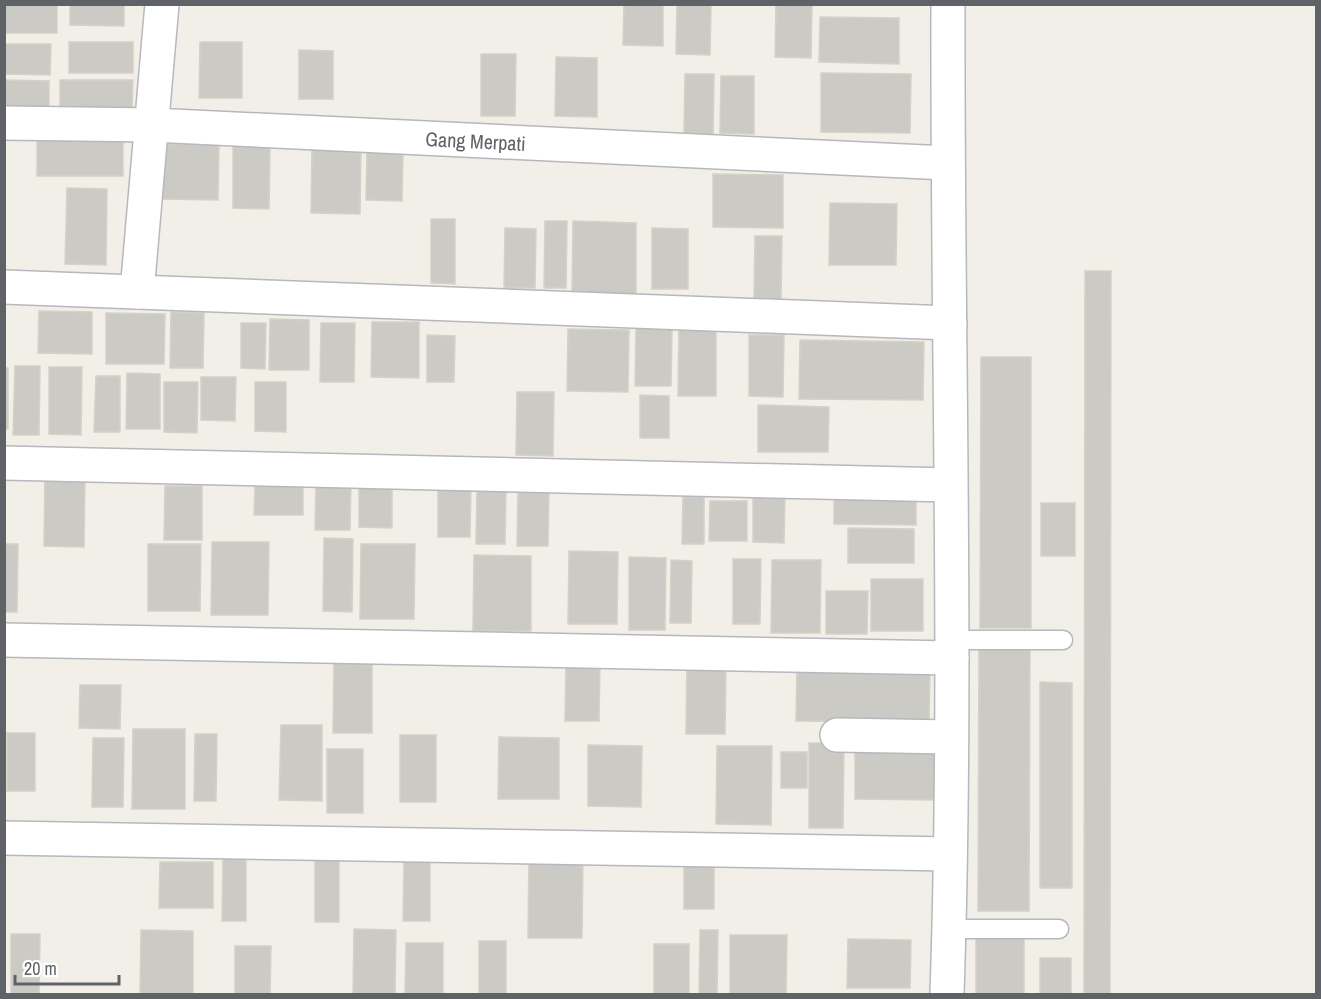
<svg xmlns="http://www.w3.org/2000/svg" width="1321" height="999" viewBox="0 0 1321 999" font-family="'Archivo Narrow',sans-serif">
<rect width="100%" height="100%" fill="#f1efe8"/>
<path fill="#cccac5" stroke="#d6d1c6" stroke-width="1.5" d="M 4,4 L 57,4 L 57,33 L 4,33 Z
M 70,4 L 124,4 L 124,26 L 70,25 Z
M 624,4 L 663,4 L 663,46 L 623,45 Z
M 677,4 L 711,4 L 710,55 L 676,54 Z
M 776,4 L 812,4 L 811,58 L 775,57 Z
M 820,17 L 899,18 L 899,64 L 819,62 Z
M 69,42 L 133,42 L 133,73 L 69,73 Z
M 200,42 L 242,42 L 242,98 L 199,98 Z
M 4,44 L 51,44 L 50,75 L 4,74 Z
M 299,50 L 333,51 L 333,99 L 299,99 Z
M 481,54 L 516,54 L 515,116 L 481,116 Z
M 556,57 L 597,58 L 597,117 L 555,116 Z
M 821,73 L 911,74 L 910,133 L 821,132 Z
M 685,74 L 714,74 L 713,135 L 684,134 Z
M 721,76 L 754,76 L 754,134 L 720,133 Z
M 4,80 L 49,81 L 49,107 L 4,106 Z
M 60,80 L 133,80 L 132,110 L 60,109 Z
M 37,135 L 123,136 L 123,176 L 37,176 Z
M 162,144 L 219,144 L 218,200 L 161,199 Z
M 233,146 L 270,146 L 269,209 L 233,208 Z
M 312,147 L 361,147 L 360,214 L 311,213 Z
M 367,149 L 403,149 L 402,201 L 366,200 Z
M 713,174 L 783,175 L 783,228 L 713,227 Z
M 67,188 L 107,189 L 106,265 L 65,264 Z
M 830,203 L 897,204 L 896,265 L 829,265 Z
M 431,219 L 455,219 L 455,284 L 431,283 Z
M 545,221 L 567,221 L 566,288 L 544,288 Z
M 573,221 L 636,223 L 636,294 L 572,294 Z
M 505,228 L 536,229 L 535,288 L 504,288 Z
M 652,228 L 688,229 L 688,289 L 652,289 Z
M 755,236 L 782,236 L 781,299 L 754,298 Z
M 1085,271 L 1111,271 L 1110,994 L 1084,994 Z
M 39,311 L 92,312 L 92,354 L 38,353 Z
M 171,312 L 204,313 L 203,368 L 170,368 Z
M 106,313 L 165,314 L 164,364 L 106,364 Z
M 270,319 L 309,320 L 309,370 L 269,370 Z
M 372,322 L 419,322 L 419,378 L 371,377 Z
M 241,323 L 266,323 L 265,369 L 241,368 Z
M 321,323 L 355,323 L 354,382 L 320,382 Z
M 636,327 L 672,328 L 671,386 L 635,386 Z
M 568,329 L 629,330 L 628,392 L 567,391 Z
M 679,330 L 716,330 L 716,396 L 678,396 Z
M 427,335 L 455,336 L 454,382 L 427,382 Z
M 749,335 L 784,335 L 783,397 L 749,396 Z
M 800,340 L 924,342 L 923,400 L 799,399 Z
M 981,357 L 1031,357 L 1031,628 L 980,628 Z
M 15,366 L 40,366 L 39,435 L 13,435 Z
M 49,367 L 82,367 L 81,435 L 49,434 Z
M 4,368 L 8,368 L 8,429 L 4,429 Z
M 127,373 L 160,374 L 160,429 L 126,429 Z
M 96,376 L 120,376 L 120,432 L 94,432 Z
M 201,377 L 236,377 L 235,421 L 201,420 Z
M 164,382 L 198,382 L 197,433 L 164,432 Z
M 255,382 L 286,382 L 286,432 L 255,431 Z
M 517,392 L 554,392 L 553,456 L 516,455 Z
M 640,395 L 669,396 L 669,438 L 640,438 Z
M 758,405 L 829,407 L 828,452 L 758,452 Z
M 45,474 L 85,475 L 84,547 L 44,546 Z
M 359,480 L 392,481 L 392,528 L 359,527 Z
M 438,481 L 471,482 L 470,537 L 438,537 Z
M 316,482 L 351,483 L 350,530 L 315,530 Z
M 255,485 L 303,485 L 303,515 L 254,515 Z
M 165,486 L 202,486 L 202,540 L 164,540 Z
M 477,486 L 506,487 L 505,544 L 476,544 Z
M 518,488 L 549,488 L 548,546 L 517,546 Z
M 753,490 L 785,490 L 784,543 L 753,542 Z
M 834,494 L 916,494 L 916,525 L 834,524 Z
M 683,497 L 704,497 L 704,544 L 682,544 Z
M 710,501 L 747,501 L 747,541 L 709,541 Z
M 1041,503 L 1075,503 L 1075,556 L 1041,556 Z
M 848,528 L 914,529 L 914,563 L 848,563 Z
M 324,538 L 353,539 L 352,612 L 323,611 Z
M 212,542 L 269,542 L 268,615 L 211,615 Z
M 4,544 L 18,544 L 17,612 L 4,612 Z
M 148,544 L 201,544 L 200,611 L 148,611 Z
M 361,544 L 415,544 L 414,619 L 360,619 Z
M 569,551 L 618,552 L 617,624 L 568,624 Z
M 474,555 L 531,556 L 531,631 L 473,631 Z
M 629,557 L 666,558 L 665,630 L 629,630 Z
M 733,559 L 761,559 L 760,624 L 733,624 Z
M 671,560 L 692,561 L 691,623 L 670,623 Z
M 772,560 L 821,560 L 820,633 L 771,633 Z
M 871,579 L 923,579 L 923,631 L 871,631 Z
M 826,591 L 868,591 L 867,634 L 826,634 Z
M 979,641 L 1030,641 L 1029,911 L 978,911 Z
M 687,660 L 726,661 L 725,734 L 686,734 Z
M 566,661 L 600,661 L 599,721 L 565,721 Z
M 334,662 L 372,662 L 372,733 L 333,733 Z
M 797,668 L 930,669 L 929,722 L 796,721 Z
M 1040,682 L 1072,683 L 1072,888 L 1040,888 Z
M 80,685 L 121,685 L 120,729 L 79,728 Z
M 281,725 L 322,725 L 322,801 L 279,800 Z
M 133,729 L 185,729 L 185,809 L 132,809 Z
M 7,733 L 35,733 L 35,791 L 7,791 Z
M 195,734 L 217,734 L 216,801 L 194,801 Z
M 400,735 L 436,735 L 436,802 L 400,802 Z
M 499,737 L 559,738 L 559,799 L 498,799 Z
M 93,738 L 124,738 L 123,807 L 92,807 Z
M 809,743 L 844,743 L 843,828 L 809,828 Z
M 588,745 L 642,746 L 641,807 L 588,806 Z
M 717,746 L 772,746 L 771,825 L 716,824 Z
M 327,749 L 363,749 L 363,813 L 327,813 Z
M 855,751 L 939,752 L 938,800 L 855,799 Z
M 781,752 L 807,752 L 807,788 L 781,788 Z
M 529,854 L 583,855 L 582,938 L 528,938 Z
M 223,858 L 246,859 L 246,921 L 222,921 Z
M 315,858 L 339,859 L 339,922 L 315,922 Z
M 404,861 L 430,861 L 430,921 L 403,921 Z
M 684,861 L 714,861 L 714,909 L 684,909 Z
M 160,862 L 213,862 L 213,908 L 159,908 Z
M 354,929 L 396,930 L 395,994 L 353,994 Z
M 141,930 L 193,931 L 193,994 L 140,994 Z
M 700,930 L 718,930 L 717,994 L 699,994 Z
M 11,934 L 40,934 L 39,994 L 11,994 Z
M 730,935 L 787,935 L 786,994 L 730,994 Z
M 976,937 L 1024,937 L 1024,994 L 976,994 Z
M 848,939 L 911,940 L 910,988 L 847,988 Z
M 479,941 L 506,941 L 506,994 L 479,994 Z
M 406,943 L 443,943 L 443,994 L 405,994 Z
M 654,944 L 689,944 L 689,994 L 654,994 Z
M 235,946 L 271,946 L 270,994 L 235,994 Z
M 1040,958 L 1071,958 L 1071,994 L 1040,994 Z"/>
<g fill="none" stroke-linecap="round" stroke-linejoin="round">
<defs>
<path id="service" d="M 952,640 L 1063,640
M 949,929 L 1059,929"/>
<g id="minor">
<path id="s1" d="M 4,123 L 152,125 L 947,163"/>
<path d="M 4,287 L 950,323"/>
<path d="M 137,292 L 162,4"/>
<path d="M 4,463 L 950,485"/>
<path d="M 4,640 L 952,658"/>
<path d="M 837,735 L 951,737"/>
<path d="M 4,838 L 950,854"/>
<path d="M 947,994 C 958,665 947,334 948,4"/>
</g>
</defs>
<use href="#service" stroke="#b5b8bc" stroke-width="21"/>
<use href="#minor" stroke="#b5b8bc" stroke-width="36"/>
<use href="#service" stroke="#fff" stroke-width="18"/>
<use href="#minor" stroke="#fff" stroke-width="33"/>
</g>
<g text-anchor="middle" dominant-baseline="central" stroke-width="4.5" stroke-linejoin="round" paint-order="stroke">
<g font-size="20" fill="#5f6368" stroke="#fff">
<text stroke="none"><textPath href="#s1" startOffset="472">Gang Merpati</textPath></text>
</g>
</g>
<rect width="1321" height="999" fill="none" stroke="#5f6368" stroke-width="12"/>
<path d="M15 975v9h104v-9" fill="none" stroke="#5f6368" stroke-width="3"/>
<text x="24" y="975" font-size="18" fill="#5f6368" stroke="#ffffff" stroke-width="4.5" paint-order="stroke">20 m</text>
</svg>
